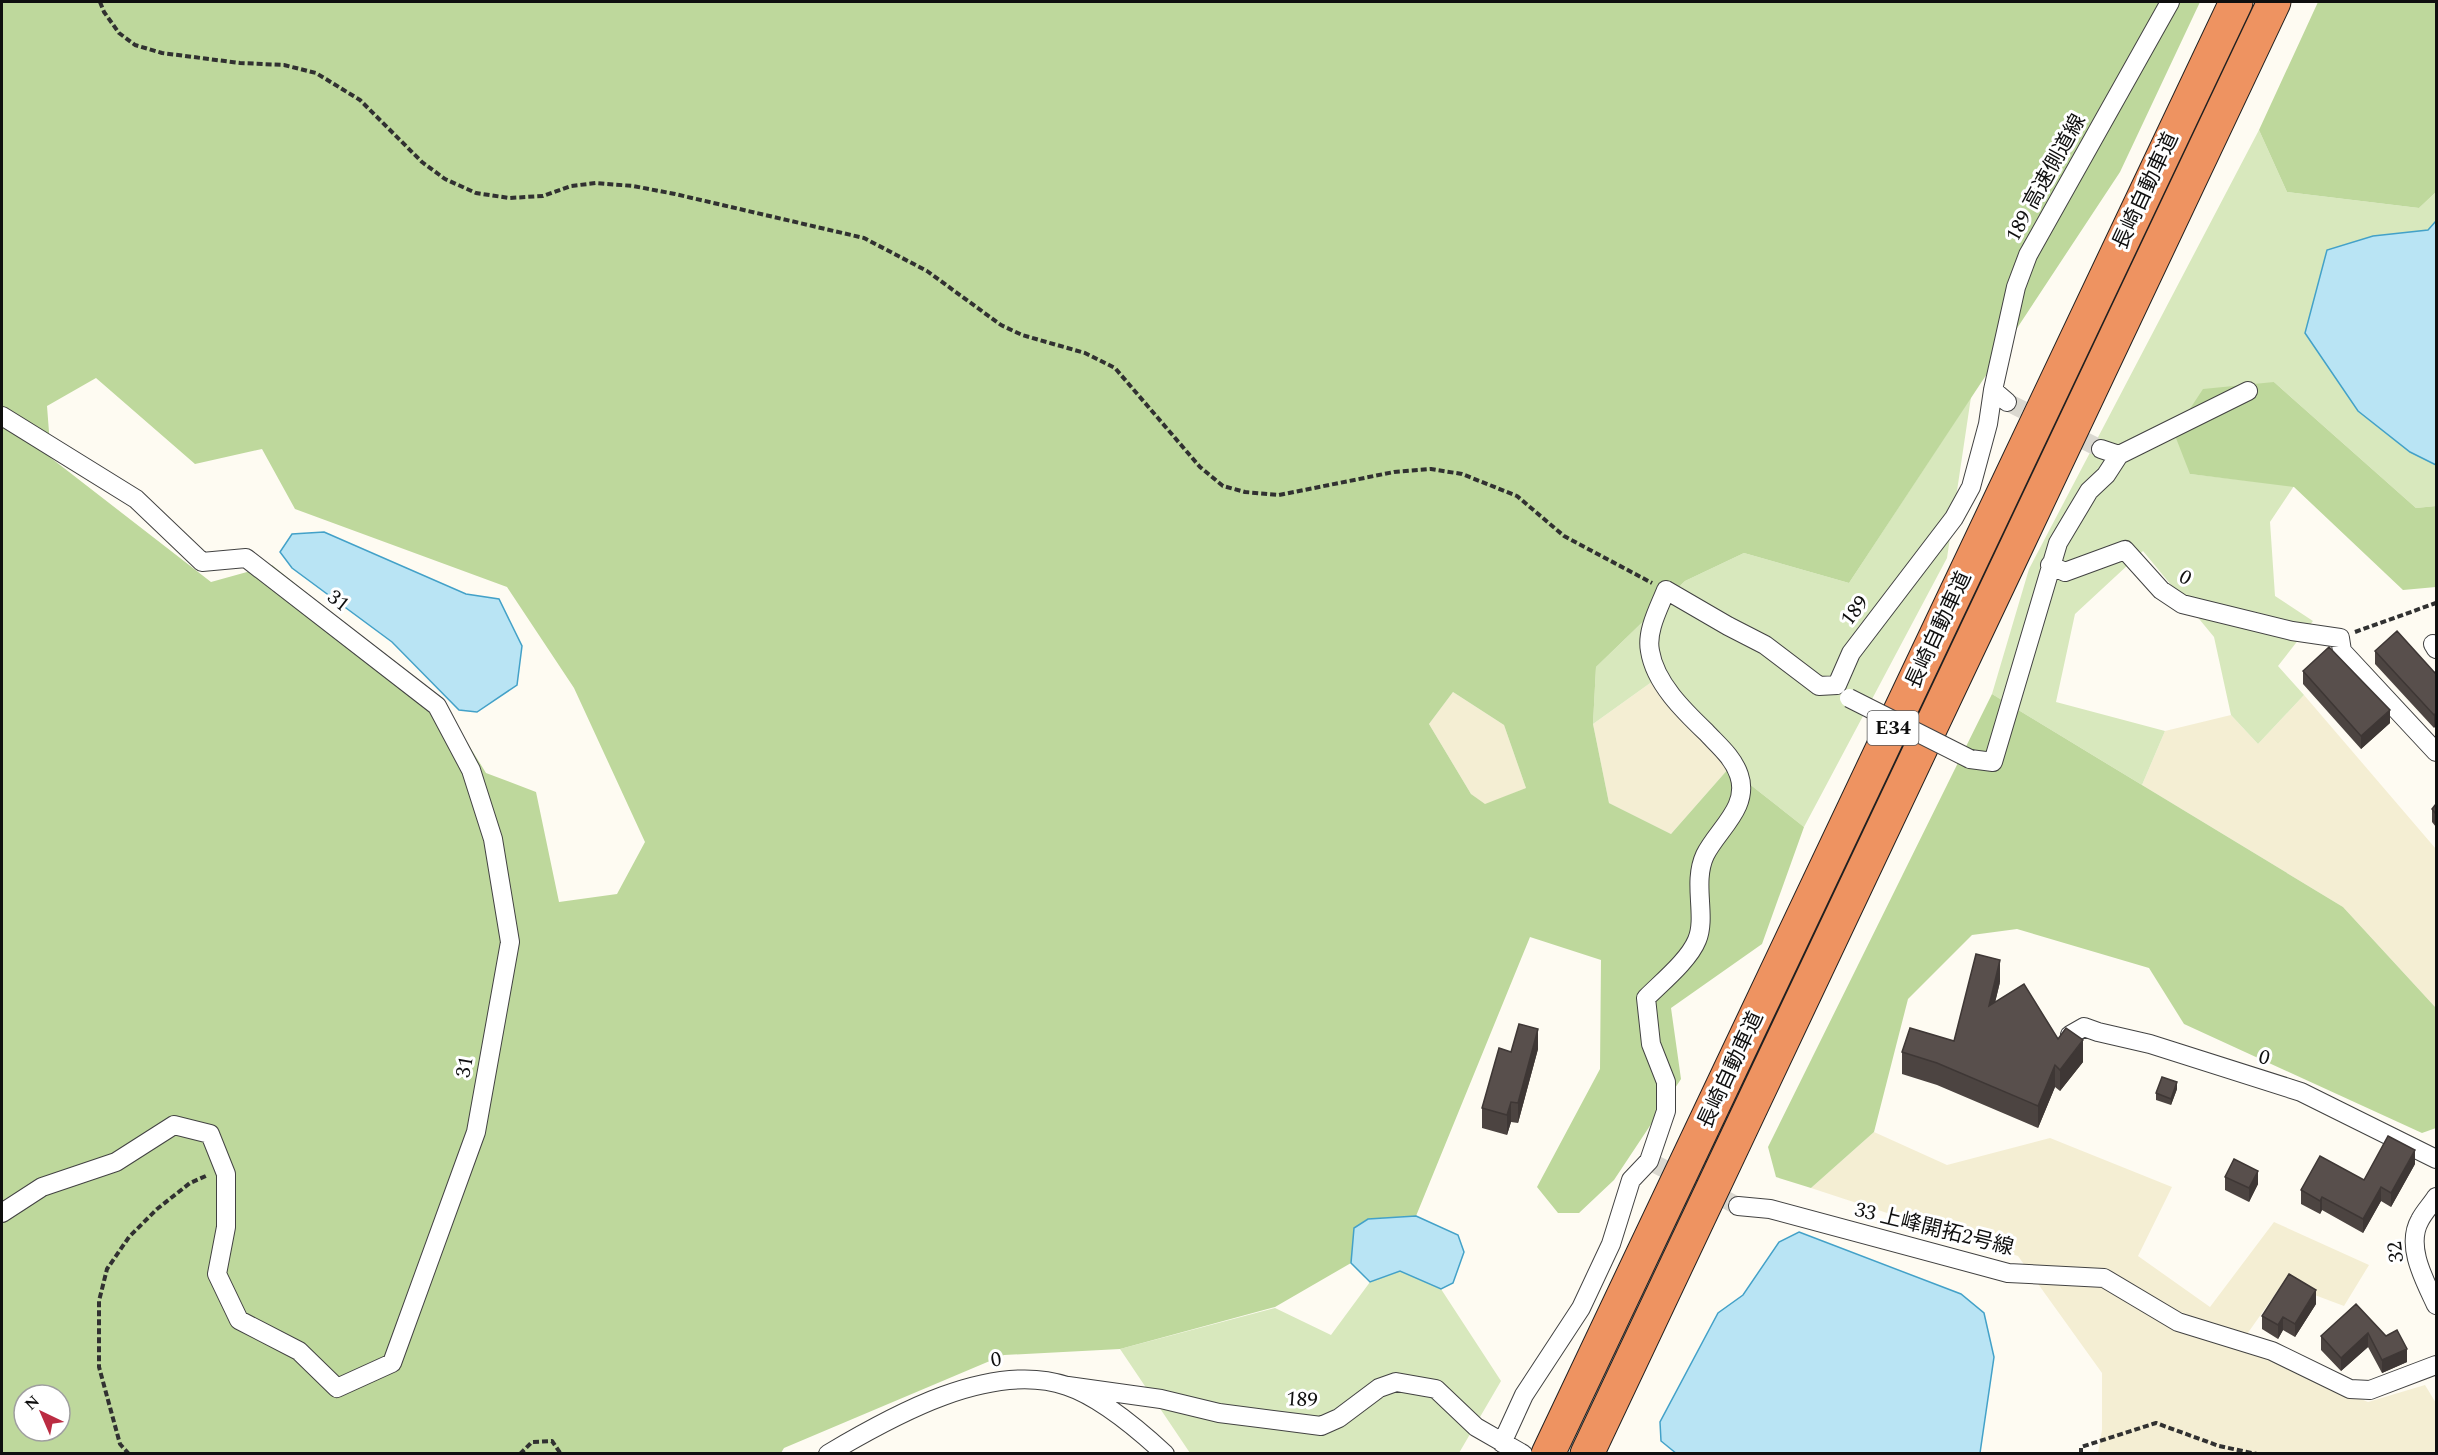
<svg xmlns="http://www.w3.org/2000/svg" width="2438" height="1455" viewBox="0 0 2438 1455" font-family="Spectral,'Noto Sans JP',serif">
<rect width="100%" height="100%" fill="#fefbf2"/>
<path fill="#f4eed3" d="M 1653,681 L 1729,768 L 1671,834 L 1609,803 L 1593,724 Z
M 1453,692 L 1504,725 L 1526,788 L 1485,805 L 1471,794 L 1429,724 Z
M 2304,695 L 2436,849 L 2436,1008 L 2343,907 L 2142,785 L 2165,731 L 2231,715 L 2258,744 Z
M 1874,1132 L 1947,1165 L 2050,1138 L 2172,1187 L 2138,1256 L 2210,1307 L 2274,1222 L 2369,1265 L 2344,1306 L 2283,1283 L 2238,1347 L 2368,1402 L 2425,1385 L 2436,1403 L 2436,1453 L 2098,1453 L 2102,1430 L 2102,1373 L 2018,1256 L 1811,1188 Z"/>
<path fill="#d8e8bd" d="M 2259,130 L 2287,192 L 2419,208 L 2436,192 L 2436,221 L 2428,230 L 2373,236 L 2305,333 L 2330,367 L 2410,452 L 2436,465 L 2436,506 L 2416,508 L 2274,382 L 2190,474 L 2294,486 L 2270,522 L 2275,596 L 2313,621 L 2278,666 L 2304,695 L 2258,744 L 2231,715 L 2214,637 L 2143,551 L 2075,614 L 2056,702 L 2165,731 L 2142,785 L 1992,694 L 2029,569 Z
M 1971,397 L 1947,558 L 1804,827 L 1729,768 L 1653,681 L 1593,724 L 1596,667 L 1685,581 L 1744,553 L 1849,583 Z
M 1400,1271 L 1441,1289 L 1501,1381 L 1459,1453 L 1190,1453 L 1120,1349 L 1275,1308 L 1331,1335 L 1370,1282 Z"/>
<path fill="#bed89c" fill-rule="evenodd" d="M 2,2 L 2200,2 L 2120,172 L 1849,583 L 1744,553 L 1685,581 L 1596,667 L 1593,724 L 1609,803 L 1671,834 L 1729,768 L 1804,827 L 1762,944 L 1671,1008 L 1681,1079 L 1614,1180 L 1579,1213 L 1558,1213 L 1537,1187 L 1600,1069 L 1601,960 L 1530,937 L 1416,1216 L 1368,1219 L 1354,1229 L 1351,1263 L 1275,1307 L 1120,1349 L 1004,1355 L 784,1448 L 781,1453 L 2,1454 ZM 96,378 L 195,464 L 262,449 L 295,509 L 507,587 L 574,688 L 645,842 L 617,894 L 559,902 L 536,792 L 486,773 L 442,702 L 272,565 L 211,582 L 51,458 L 47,406 ZM 1453,692 L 1504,725 L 1526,788 L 1485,804 L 1471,794 L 1429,724 ZM 24,1395 L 60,1395 L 60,1431 L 24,1431 Z
M 2318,2 L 2436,2 L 2436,192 L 2419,208 L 2287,192 L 2259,130 Z
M 2274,382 L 2416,508 L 2436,506 L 2436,587 L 2403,590 L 2294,487 L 2190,474 L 2174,433 L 2203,389 Z
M 1992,694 L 2343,907 L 2436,1008 L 2436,1128 L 2422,1133 L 2184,1024 L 2149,968 L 2017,929 L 1972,935 L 1908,999 L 1874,1132 L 1811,1188 L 1776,1177 L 1768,1147 Z"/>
<path fill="#b9e4f4" stroke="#43a1c8" stroke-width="1.5" d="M 2436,221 L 2436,465 L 2410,452 L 2358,411 L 2305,333 L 2327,250 L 2373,236 L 2428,230 Z
M 324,532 L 466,594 L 499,599 L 522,646 L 517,685 L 477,712 L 459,710 L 392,642 L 292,568 L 280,552 L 292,534 Z
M 1416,1216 L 1458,1235 L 1464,1252 L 1453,1283 L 1441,1289 L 1400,1271 L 1370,1282 L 1351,1263 L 1354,1228 L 1368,1219 Z
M 1799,1232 L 1961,1294 L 1984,1313 L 1994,1357 L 1980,1453 L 1677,1454 L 1661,1441 L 1660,1422 L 1718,1313 L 1743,1295 L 1779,1242 Z"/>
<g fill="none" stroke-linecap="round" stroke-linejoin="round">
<path stroke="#dad8d0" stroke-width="18" stroke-dasharray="18 9" stroke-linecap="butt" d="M 2007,402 L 2101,449
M 1649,1161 L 1738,1206"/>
<defs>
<path id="minor" d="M 1993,390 L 2007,402
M 2,416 L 136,499 L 202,562 L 246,558 L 437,706 L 471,770 L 493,839 L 510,942 L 476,1132 L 392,1363 L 337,1388 L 299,1351 L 239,1320 L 217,1274 L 226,1227 L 226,1174 L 210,1134 L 174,1125 L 116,1162 L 42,1187 L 2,1213
M 2101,449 L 2119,455
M 2119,455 L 2248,391
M 2050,565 L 2065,572 L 2125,550 L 2161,590 L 2182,604 L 2292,631 L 2340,638 L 2342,651 L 2436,752
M 2433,644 L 2436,649
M 1837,685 L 1851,653 L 1954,518 L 1971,487 L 1988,424 L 1993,390 L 2016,287 L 2028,255 L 2170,2
M 1970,759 L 1993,762 L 2058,543 L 2089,491 L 2106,475 L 2119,455
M 2070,1035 L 2084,1027 L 2098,1032 L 2150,1044 L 2301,1092 L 2436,1159
M 2436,1197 C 2431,1205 2424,1212 2420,1220 C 2405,1246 2425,1281 2436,1305
M 1738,1206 L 1770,1209 L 2008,1273 L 2104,1278 L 2178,1322 L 2272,1351 L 2350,1389 L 2370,1390 L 2436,1365
M 1068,1386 L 1161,1399 L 1219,1413 L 1321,1426 L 1339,1418 L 1379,1388 L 1396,1382 L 1436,1389 L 1476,1427 L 1523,1454
M 1502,1443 L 1524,1395 L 1581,1308 L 1611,1244 L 1631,1180 L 1649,1161 L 1666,1111 L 1666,1082 L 1651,1044 L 1646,998 C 1662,982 1689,960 1697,940 C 1707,916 1692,883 1705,855 C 1718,829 1750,807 1739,775 C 1733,757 1718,745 1706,732 C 1684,711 1655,683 1650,651 C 1646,631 1659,608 1666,590 L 1728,626 L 1765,645 L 1819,686 L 1837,685
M 828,1454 C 892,1416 991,1360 1067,1386 C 1100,1397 1139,1430 1165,1454"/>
<path id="motorway" d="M 1548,1454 L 2236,2
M 1587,1454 L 2274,2"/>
</defs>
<use href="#minor" stroke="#424242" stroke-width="20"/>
<use href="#motorway" stroke="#202020" stroke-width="35"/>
<path stroke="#313131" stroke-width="4" stroke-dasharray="6 3" stroke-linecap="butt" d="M 100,2 L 104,12 L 119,33 L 135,45 L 162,53 L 240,63 L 284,65 L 316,73 L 360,100 L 422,162 L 445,179 L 476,193 L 509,198 L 543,196 L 571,186 L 596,183 L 633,186 L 675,194 L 864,238 L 927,271 L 1001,325 L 1022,335 L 1085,353 L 1115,368 L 1200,467 L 1223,486 L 1245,492 L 1279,495 L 1394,472 L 1431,469 L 1462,474 L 1517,496 L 1564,536 L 1652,583
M 2355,632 L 2436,603
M 129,1454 L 120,1444 L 99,1367 L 99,1301 L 107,1269 L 129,1237 L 157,1209 L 190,1183 L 208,1175
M 520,1454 L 532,1442 L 552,1441 L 561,1454
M 2081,1454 L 2081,1447 L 2156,1423 L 2219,1446 L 2257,1454"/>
<use href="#minor" stroke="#fff" stroke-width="18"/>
<use href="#motorway" stroke="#ee9361" stroke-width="33"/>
<defs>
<path id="minor-bridge" d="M 1849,698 L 1970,759"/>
</defs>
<use href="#minor-bridge" stroke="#424242" stroke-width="20" stroke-linecap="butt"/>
<use href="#minor-bridge" stroke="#fff" stroke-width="18"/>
</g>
<path fill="#4c4441" d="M 2375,651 L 2435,673 L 2434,728 L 2375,664 Z
M 2303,671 L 2390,723 L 2361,749 L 2303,684 Z
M 2432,809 L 2436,814 L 2436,827 L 2432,822 Z
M 2000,982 L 1995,1002 L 2058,1039 L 2083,1062 L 2060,1091 L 2055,1087 L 2038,1128 L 1937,1085 L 1902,1074 L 1902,1052 L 1954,1041 Z
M 1538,1049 L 1518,1123 L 1511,1122 L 1507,1135 L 1482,1128 L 1482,1108 L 1511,1052 Z
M 2177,1089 L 2171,1105 L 2156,1100 L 2156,1093 Z
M 2415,1164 L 2391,1207 L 2381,1201 L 2363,1233 L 2322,1210 L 2320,1214 L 2301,1204 L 2301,1190 L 2364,1180 Z
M 2225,1177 L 2258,1184 L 2249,1202 L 2225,1190 Z
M 2316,1304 L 2295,1337 L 2283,1330 L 2278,1339 L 2262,1329 L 2262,1316 Z
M 2356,1304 L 2407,1362 L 2382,1373 L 2368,1347 L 2341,1371 L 2321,1350 L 2321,1336 Z"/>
<path fill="#3e3735" d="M 2390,710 L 2390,723 L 2361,749 L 2361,736 Z
M 2436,713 L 2436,726 L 2434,728 L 2434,715 Z
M 2000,960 L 2000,982 L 1989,1028 L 1989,1006 Z
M 1538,1029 L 1538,1049 L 1518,1123 L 1518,1103 Z
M 2083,1040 L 2083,1062 L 2060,1091 L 2060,1070 Z
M 2055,1065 L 2055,1087 L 2038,1128 L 2038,1106 Z
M 2177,1082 L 2177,1089 L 2171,1105 L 2171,1099 Z
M 1511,1102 L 1511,1122 L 1507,1135 L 1507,1115 Z
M 2415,1150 L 2415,1164 L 2391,1207 L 2391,1193 Z
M 2258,1171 L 2258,1184 L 2249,1202 L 2249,1188 Z
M 2381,1187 L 2381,1201 L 2363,1233 L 2363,1219 Z
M 2322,1197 L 2322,1210 L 2320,1214 L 2320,1201 Z
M 2316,1290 L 2316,1304 L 2295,1337 L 2295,1324 Z
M 2283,1317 L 2283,1330 L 2278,1339 L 2278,1325 Z
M 2368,1333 L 2368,1347 L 2341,1371 L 2341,1358 Z
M 2407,1349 L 2407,1362 L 2382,1373 L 2382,1360 Z"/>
<path fill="#584f4c" stroke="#3e3735" stroke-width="1.5" d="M 2397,631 L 2435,673 L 2436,671 L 2436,713 L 2434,715 L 2375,651 Z
M 2329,647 L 2390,710 L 2361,736 L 2303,671 Z
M 2436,804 L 2436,814 L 2432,809 Z
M 1976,954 L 2000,960 L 1989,1006 L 2024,984 L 2058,1039 L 2066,1028 L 2083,1040 L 2060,1070 L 2055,1065 L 2038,1106 L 1937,1063 L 1902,1052 L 1910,1028 L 1954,1041 Z
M 1519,1024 L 1538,1029 L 1518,1103 L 1511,1102 L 1507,1115 L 1482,1108 L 1499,1048 L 1511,1052 Z
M 2162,1077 L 2177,1082 L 2171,1099 L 2156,1093 Z
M 2388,1136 L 2415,1150 L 2391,1193 L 2381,1187 L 2363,1219 L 2322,1197 L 2320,1201 L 2301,1190 L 2320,1156 L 2364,1180 Z
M 2234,1159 L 2258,1171 L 2249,1188 L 2225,1177 Z
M 2289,1274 L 2316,1290 L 2295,1324 L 2283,1317 L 2278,1325 L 2262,1316 Z
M 2356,1304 L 2386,1336 L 2397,1330 L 2407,1349 L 2382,1360 L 2368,1333 L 2341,1358 L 2321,1336 Z"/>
<g text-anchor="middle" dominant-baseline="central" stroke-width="6" stroke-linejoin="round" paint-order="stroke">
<rect fill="#fff" stroke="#575757" stroke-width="1.5" x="1867.5" y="711" width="51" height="34" rx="4.5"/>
<g font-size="20" font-weight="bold" fill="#0f0f0f">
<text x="1893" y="728">E34</text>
</g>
<g font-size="21" fill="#0f0f0f" stroke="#fff">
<text transform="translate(2046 178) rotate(-61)">189 高速側道線</text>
<text transform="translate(2146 191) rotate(-65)">長崎自動車道</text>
<text transform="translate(2185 578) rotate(30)">0</text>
<text transform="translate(338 601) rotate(38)">31</text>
<text transform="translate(1855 611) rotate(-52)">189</text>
<text transform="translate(1939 630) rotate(-65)">長崎自動車道</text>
<text transform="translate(2264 1058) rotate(18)">0</text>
<text transform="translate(465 1067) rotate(-80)">31</text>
<text transform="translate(1731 1070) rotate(-65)">長崎自動車道</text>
<text transform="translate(1934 1229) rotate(14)">33 上峰開拓2号線</text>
<text transform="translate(2396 1252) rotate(-97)">32</text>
<text transform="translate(996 1360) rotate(-8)">0</text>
<text transform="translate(1302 1400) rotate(4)">189</text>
</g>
</g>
<rect width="2438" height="1455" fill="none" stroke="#0f0f0f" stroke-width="6"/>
<g transform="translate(42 1413) rotate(316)"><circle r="28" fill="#ffffff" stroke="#9f9f9f" stroke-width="1.5"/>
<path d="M0-4.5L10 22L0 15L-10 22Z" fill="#bb2c42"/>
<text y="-9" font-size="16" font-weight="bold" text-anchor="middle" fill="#0f0f0f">N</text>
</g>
</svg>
